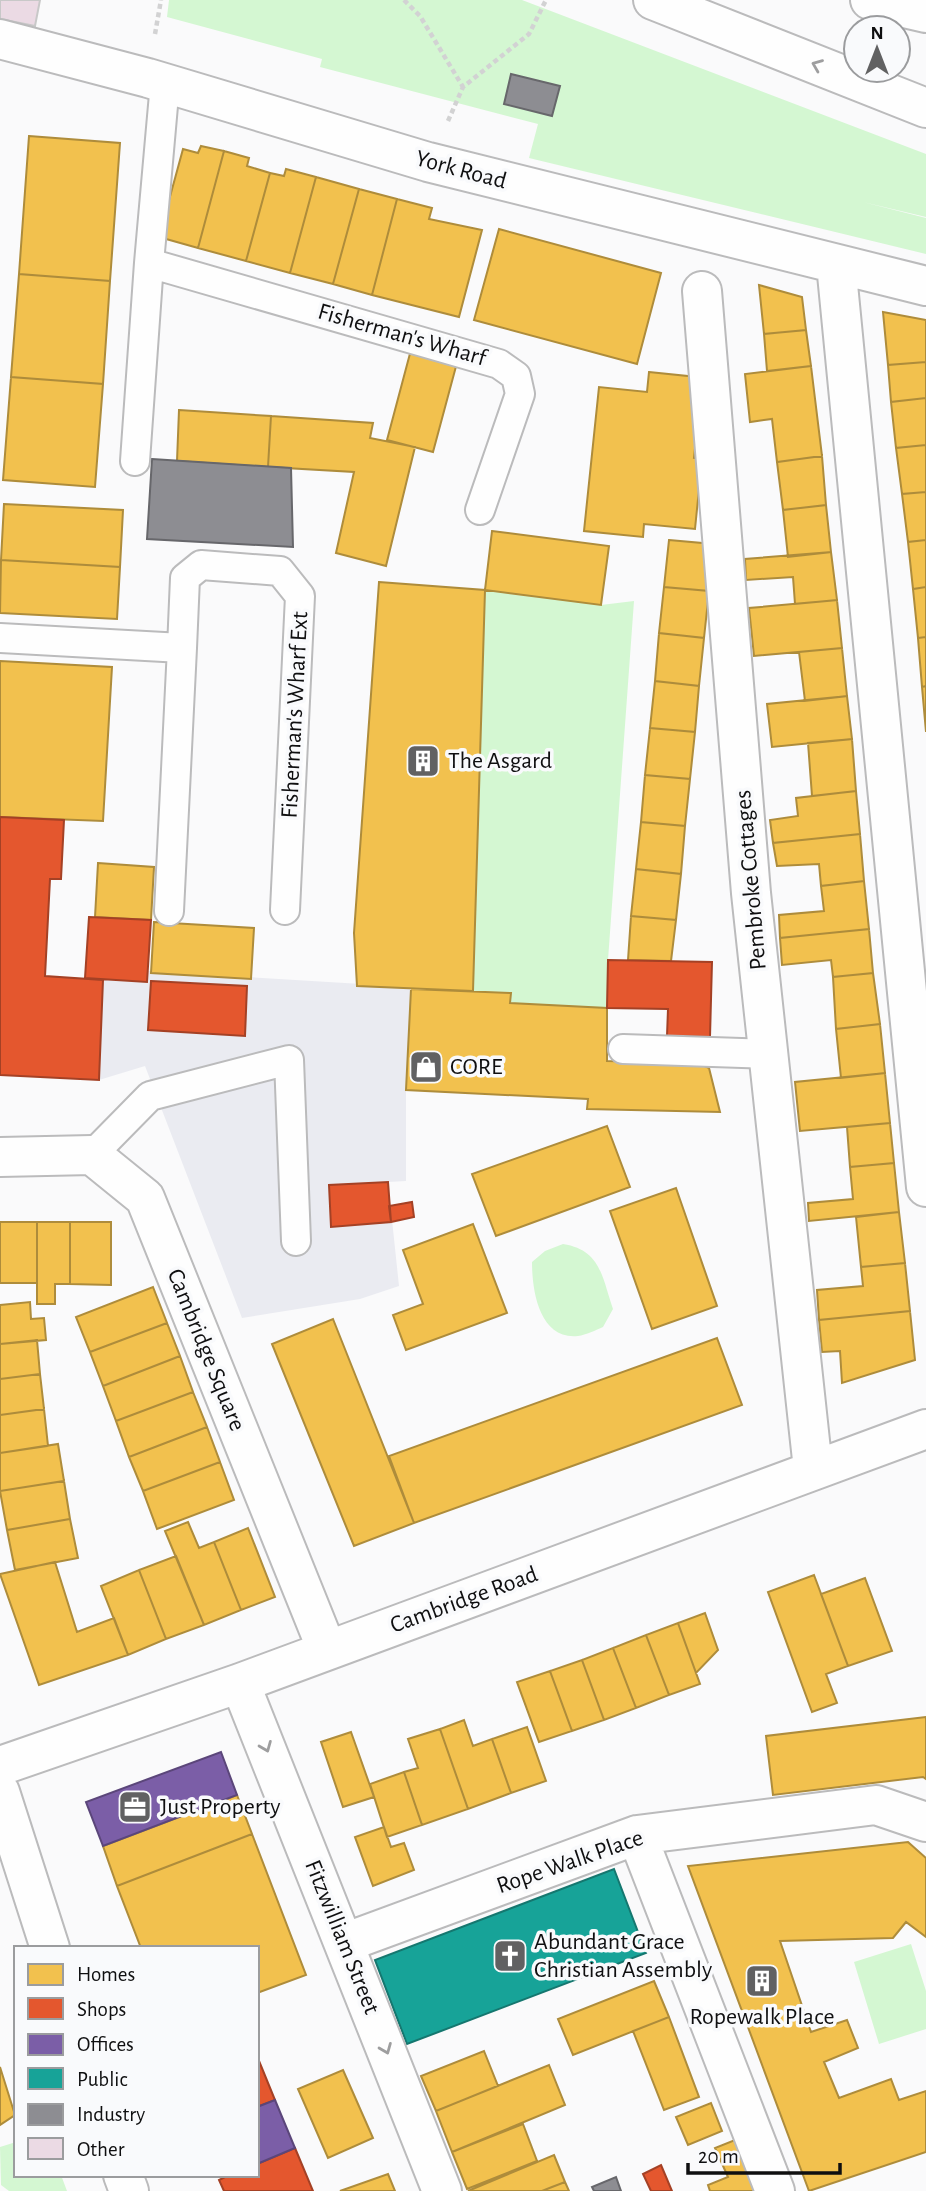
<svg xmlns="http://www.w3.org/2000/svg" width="926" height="2191" viewBox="0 0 926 2191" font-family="'Alegreya Sans',sans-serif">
<rect width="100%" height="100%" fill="#fafafb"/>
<path fill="#eaebf1" d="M 0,817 L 64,820 L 61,879 L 50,880 L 46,976 L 147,982 L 148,971 L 511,993 L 511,1003 L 607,1008 L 607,1061 L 698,1063 L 709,1068 L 720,1112 L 587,1109 L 587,1099 L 406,1090 L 406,1181 L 388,1182 L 399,1286 L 360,1299 L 242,1318 L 145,1066 L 99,1080 L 0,1075 Z"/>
<path fill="#d4f7d2" d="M 169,0 L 522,0 L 926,154 L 926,217 L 863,202 L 926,218 L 926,254 L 529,158 L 538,124 L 320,67 L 322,59 L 167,17 Z
M 485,590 L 601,605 L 634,601 L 608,960 L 607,1008 L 510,1003 L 510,993 L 473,991 Z
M 563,1244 C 601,1250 602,1277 613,1309 L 603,1327 C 596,1330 586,1335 578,1336 C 539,1340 532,1290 532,1262 L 545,1251 Z
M 911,1944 L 926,1991 L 926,2029 L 879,2044 L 854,1962 Z
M 16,2142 L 16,2175 L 61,2175 L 67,2191 L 9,2191 L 1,2185 L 0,2147 Z"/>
<path fill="#f2c14e" stroke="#ae8c3b" stroke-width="2" d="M 29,136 L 120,143 L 110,281 L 19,274 Z
M 201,146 L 224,151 L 198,248 L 159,237 L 183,149 L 198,153 Z
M 224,151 L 249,158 L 247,166 L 270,173 L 246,261 L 198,248 Z
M 286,169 L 316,177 L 290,273 L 246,261 L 270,173 L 284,176 Z
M 316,177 L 359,189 L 333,284 L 290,273 Z
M 359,189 L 397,199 L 372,295 L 333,284 Z
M 397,199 L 432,208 L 429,219 L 482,230 L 459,317 L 372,295 Z
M 499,229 L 661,273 L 637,364 L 474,320 Z
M 19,274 L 110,281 L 103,384 L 11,377 Z
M 759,285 L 802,297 L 806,330 L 764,334 Z
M 883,312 L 926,320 L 926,362 L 888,365 Z
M 806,330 L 811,366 L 767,371 L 764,334 Z
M 412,346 L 458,359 L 433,452 L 387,440 Z
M 926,362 L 926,398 L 891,402 L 888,365 Z
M 811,366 L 822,456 L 777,462 L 772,419 L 750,422 L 745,374 Z
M 649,372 L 697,377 L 699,410 L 694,458 L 702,459 L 695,529 L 644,524 L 643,537 L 584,531 L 599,387 L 647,392 Z
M 11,377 L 103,384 L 95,487 L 3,480 Z
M 926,398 L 926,445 L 896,448 L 891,402 Z
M 179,410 L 271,416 L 268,467 L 177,461 Z
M 271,416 L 373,423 L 370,438 L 415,447 L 386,566 L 336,553 L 354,472 L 268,467 Z
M 926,445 L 926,492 L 902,494 L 896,448 Z
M 822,456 L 826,505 L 783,510 L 777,462 Z
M 926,492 L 926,540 L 908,542 L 902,494 Z
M 4,504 L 123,510 L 120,567 L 1,560 Z
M 826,505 L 831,552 L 788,557 L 783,510 Z
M 492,531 L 609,546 L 601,605 L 485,590 Z
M 669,540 L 713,544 L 709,591 L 664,587 Z
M 926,540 L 926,587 L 913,589 L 908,542 Z
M 831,552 L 837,600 L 795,604 L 793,577 L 746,580 L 745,559 Z
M 1,560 L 120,567 L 117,619 L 0,613 Z
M 379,582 L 485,590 L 473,991 L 357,986 L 354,933 Z
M 664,587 L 709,591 L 704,638 L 659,633 Z
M 926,587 L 926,637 L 918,638 L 913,589 Z
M 837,600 L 842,648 L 754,656 L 749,608 Z
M 659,633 L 704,638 L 699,686 L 655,681 Z
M 926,637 L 926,686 L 922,687 L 918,638 Z
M 842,648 L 847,696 L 805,701 L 799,652 Z
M 0,661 L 112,667 L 103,821 L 0,817 Z
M 655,681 L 699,686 L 695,732 L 650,728 Z
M 926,686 L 926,732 L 922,687 Z
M 847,696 L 852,739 L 772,747 L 767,704 Z
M 650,728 L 695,732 L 690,779 L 645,775 Z
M 852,739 L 856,791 L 812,796 L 808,743 Z
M 645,775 L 690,779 L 685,826 L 641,822 Z
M 856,791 L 860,834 L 773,843 L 770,820 L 798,816 L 796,798 Z
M 641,822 L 685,826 L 681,874 L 636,869 Z
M 860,834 L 864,881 L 821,886 L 819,864 L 777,866 L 773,843 Z
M 98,863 L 154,867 L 151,920 L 95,917 Z
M 636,869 L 681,874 L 676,920 L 631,916 Z
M 864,881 L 869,929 L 780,938 L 779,915 L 824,911 L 821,886 Z
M 631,916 L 676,920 L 671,961 L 628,960 Z
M 154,922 L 254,928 L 251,979 L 151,973 Z
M 869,929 L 873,973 L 833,977 L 831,960 L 782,965 L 780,938 Z
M 873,973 L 880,1024 L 836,1029 L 833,977 Z
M 411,989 L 511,993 L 510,1003 L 607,1008 L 607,1061 L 698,1063 L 709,1068 L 720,1112 L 587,1109 L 588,1099 L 406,1090 Z
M 880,1024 L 885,1073 L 841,1078 L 836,1029 Z
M 885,1073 L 890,1123 L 800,1131 L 795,1082 Z
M 890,1123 L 894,1163 L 850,1167 L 847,1127 Z
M 607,1126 L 630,1187 L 496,1236 L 472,1174 Z
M 894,1163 L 899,1212 L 809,1221 L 808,1203 L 853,1199 L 850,1167 Z
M 676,1188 L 717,1306 L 652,1329 L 610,1211 Z
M 899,1212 L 905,1263 L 861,1267 L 856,1217 Z
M 0,1222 L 37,1222 L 37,1283 L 0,1283 Z
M 37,1222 L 70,1222 L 70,1284 L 55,1284 L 55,1304 L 37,1304 Z
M 70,1222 L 111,1222 L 111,1285 L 70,1284 Z
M 473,1224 L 507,1313 L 406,1350 L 393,1315 L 423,1304 L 403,1250 Z
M 905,1263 L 910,1311 L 819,1320 L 817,1290 L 863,1286 L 861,1267 Z
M 153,1287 L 167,1323 L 90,1352 L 76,1317 Z
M 30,1302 L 31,1319 L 44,1318 L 46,1340 L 0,1344 L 0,1305 Z
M 910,1311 L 915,1360 L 842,1383 L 840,1351 L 822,1352 L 819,1320 Z
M 333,1319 L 414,1523 L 354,1546 L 272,1344 Z
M 167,1323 L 180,1356 L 103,1386 L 90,1352 Z
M 717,1338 L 742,1405 L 414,1523 L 389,1456 Z
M 37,1340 L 40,1374 L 0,1379 L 0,1344 Z
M 180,1356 L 193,1392 L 116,1421 L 103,1386 Z
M 40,1374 L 44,1409 L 0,1415 L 0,1379 Z
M 193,1392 L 207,1427 L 129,1457 L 116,1421 Z
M 44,1409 L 48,1446 L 0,1453 L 0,1415 Z
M 207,1427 L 220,1462 L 143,1491 L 129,1457 Z
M 58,1444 L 64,1481 L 0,1491 L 0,1453 Z
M 220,1462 L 234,1500 L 157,1529 L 143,1491 Z
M 64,1481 L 70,1519 L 7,1530 L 0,1491 Z
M 70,1519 L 78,1558 L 15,1570 L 7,1530 Z
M 188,1522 L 199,1548 L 214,1542 L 241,1610 L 204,1625 L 165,1531 Z
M 248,1528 L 275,1597 L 241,1610 L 214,1542 Z
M 176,1556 L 204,1625 L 166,1639 L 139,1570 Z
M 55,1562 L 77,1632 L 114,1618 L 128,1655 L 39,1685 L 0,1574 Z
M 139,1570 L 166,1639 L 128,1655 L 101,1586 Z
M 814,1575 L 848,1666 L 826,1674 L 837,1703 L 812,1712 L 768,1592 Z
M 865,1578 L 892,1651 L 848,1666 L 821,1594 Z
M 705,1613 L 718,1650 L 696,1673 L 678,1623 Z
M 678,1623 L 700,1684 L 669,1695 L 646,1635 Z
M 646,1635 L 669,1695 L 636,1708 L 613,1648 Z
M 613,1648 L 636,1708 L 604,1720 L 582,1660 Z
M 582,1660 L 604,1720 L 572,1731 L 550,1671 Z
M 550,1671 L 572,1731 L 539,1742 L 517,1682 Z
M 926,1717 L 926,1779 L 923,1777 L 773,1795 L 766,1736 Z
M 464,1720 L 473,1746 L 492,1739 L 511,1793 L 468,1809 L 440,1729 Z
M 527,1727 L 546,1781 L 511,1793 L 492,1739 Z
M 440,1729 L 468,1809 L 422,1825 L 404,1772 L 418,1768 L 408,1739 Z
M 351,1732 L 374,1797 L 343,1807 L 321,1742 Z
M 404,1772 L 422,1825 L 387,1837 L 370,1784 Z
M 237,1795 L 252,1834 L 117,1886 L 103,1846 Z
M 384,1827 L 391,1847 L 404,1843 L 414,1870 L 373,1886 L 355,1837 Z
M 252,1834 L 306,1975 L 257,1993 L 257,1948 L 141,1948 L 117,1886 Z
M 908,1842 L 926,1858 L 926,1937 L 906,1922 L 893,1938 L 780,1941 L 811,2032 L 847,2020 L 858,2048 L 824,2062 L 839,2098 L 891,2079 L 899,2100 L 926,2091 L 926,2152 L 809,2191 L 688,1866 Z
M 654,1981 L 669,2017 L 573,2055 L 558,2019 Z
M 669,2017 L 699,2097 L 664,2110 L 633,2031 Z
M 484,2051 L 498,2086 L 436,2111 L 421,2076 Z
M 549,2065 L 565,2105 L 452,2152 L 436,2111 Z
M 0,2067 L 15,2115 L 0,2125 Z
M 343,2070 L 373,2138 L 328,2158 L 298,2089 Z
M 711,2103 L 722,2131 L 688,2145 L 676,2117 Z
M 523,2124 L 537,2161 L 467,2189 L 452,2152 Z
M 735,2140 L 756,2191 L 710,2191 L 708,2185 L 728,2177 L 715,2148 Z
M 554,2155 L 565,2182 L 542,2191 L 468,2191 Z
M 388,2174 L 395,2191 L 340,2191 Z
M 565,2182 L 569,2191 L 542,2191 L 552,2187 Z"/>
<path fill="#e4572e" stroke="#a44125" stroke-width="2" d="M 0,817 L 64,820 L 61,879 L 50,879 L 45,976 L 103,980 L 99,1080 L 0,1075 Z
M 89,917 L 151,920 L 147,982 L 85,978 Z
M 608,960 L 712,962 L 710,1037 L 667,1036 L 668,1009 L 607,1008 Z
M 151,981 L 247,986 L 245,1036 L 148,1030 Z
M 388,1182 L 391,1222 L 331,1227 L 329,1185 Z
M 412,1202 L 414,1217 L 391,1222 L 389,1206 Z
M 257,2056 L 275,2100 L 257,2107 Z
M 295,2148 L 313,2191 L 224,2191 L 219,2180 L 229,2175 L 257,2175 L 257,2164 Z
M 661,2165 L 672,2191 L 651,2191 L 643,2174 Z"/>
<path fill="#7b5ea7" stroke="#5b467a" stroke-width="2" d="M 221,1752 L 237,1795 L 103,1846 L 86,1802 Z
M 275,2100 L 295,2148 L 257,2164 L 257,2107 Z"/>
<path fill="#17a398" stroke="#15776f" stroke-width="2" d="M 614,1869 L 646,1953 L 407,2044 L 375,1960 Z"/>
<path fill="#8d8d92" stroke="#67676b" stroke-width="2" d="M 511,74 L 560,86 L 552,116 L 504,104 Z
M 152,459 L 291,468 L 293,547 L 147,539 Z
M 616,2177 L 621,2191 L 594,2191 L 592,2187 Z"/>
<path fill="#ebdae4" stroke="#c8c8c8" stroke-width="2" d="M 0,0 L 40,0 L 35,26 L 0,19 Z"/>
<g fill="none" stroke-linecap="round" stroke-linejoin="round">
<defs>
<path id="service" d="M 165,83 L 149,263 L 499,364 L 516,376 L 520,394 L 480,510
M 135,461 L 149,263
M 0,638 L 182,648 L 169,911
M 182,648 L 185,578 L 201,565 L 280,571 L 300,596 L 285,910
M 623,1049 L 768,1054
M 92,1155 L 150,1096 L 289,1060 L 296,1241"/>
<path id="minor" d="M 0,39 L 148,78 L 428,162 L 926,286
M 836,264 L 926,1187
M 702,291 L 751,893 L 813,1469
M 0,1157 L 92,1155 L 145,1198 L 327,1650
M 240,1683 L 442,2191
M 0,1766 L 240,1683 L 926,1429
M 0,1792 L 50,1948
M 637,1835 L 775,2191
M 344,1943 L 637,1835 L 876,1805 L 926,1822
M 123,2175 L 129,2191"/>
<path id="secondary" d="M 653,0 L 926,108
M 870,0 L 926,13"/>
</defs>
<use href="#service" stroke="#bbbbbc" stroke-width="32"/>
<use href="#minor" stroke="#bbbbbc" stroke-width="42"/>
<use href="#secondary" stroke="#bbbbbc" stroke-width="42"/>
<path stroke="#d2d2d3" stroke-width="4.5" stroke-dasharray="5 3.5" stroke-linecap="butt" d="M 404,0 L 420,16 L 463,87
M 155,34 L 161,0
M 448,121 L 463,87 L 529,34 L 546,0"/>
<use href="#service" stroke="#fefefe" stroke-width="28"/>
<use href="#minor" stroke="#fefefe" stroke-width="38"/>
<use href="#secondary" stroke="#fefefe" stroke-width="38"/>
</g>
<defs><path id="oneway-chevron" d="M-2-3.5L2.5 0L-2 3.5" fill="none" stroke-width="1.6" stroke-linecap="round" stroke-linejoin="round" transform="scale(1.75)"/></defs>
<g stroke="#9e9e9f">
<use href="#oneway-chevron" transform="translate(817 65) rotate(-158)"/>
<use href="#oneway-chevron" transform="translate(266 1747) rotate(68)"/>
<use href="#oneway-chevron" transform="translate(386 2049) rotate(68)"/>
</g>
<defs>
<symbol id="building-square" viewBox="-11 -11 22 22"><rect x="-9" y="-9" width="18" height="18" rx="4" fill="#616162" stroke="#f9fafc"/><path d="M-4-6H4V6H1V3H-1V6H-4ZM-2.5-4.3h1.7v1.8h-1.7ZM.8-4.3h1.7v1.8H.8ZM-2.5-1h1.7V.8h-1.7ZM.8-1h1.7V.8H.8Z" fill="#fff"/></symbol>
<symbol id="shop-square" viewBox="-11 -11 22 22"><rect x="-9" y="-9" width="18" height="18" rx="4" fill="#616162" stroke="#f9fafc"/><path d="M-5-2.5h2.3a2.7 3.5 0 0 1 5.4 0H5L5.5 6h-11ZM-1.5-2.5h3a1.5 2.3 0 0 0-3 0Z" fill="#fff"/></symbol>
<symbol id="office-square" viewBox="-11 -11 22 22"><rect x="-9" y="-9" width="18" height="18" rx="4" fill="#616162" stroke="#f9fafc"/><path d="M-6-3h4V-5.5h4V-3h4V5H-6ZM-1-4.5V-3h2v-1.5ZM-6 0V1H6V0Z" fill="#fff"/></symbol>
<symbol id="church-square" viewBox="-11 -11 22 22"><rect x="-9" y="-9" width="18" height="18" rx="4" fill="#616162" stroke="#f9fafc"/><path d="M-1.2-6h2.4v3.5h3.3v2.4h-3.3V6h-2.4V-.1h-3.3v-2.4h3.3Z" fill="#fff"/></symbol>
</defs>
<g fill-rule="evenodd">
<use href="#building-square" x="404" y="742" width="38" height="38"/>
<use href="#shop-square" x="407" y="1048" width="38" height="38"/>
<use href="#office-square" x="116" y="1788" width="38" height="38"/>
<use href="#church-square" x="491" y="1937" width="38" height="38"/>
<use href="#building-square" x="743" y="1962" width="38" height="38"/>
</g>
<g text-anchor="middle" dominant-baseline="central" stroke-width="7" stroke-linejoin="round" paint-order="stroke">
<g font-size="24" fill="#0f0f10" stroke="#f9fafc">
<text transform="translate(461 170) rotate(15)">York Road</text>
<text transform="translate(402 335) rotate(16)">Fisherman's Wharf</text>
<text transform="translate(295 715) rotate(-87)">Fisherman's Wharf Ext</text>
<text transform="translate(751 880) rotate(-95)">Pembroke Cottages</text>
<text transform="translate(206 1350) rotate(68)">Cambridge Square</text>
<text transform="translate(464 1600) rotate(-20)">Cambridge Road</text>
<text transform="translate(570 1862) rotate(-19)">Rope Walk Place</text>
<text transform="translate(342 1937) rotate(68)">Fitzwilliam Street</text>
</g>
<g font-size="24" fill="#0f0f10" stroke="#f9fafc" text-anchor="start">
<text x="448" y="761">The Asgard</text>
<text x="450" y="1067">CORE</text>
<text x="160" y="1807">Just Property</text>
<text x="534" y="1942">Abundant Grace<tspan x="534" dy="28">Christian Assembly</tspan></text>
<text x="762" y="2017" text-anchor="middle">Ropewalk Place</text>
</g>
</g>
<rect x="14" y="1946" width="245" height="231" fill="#f9fafc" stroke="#9b9c9e" stroke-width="2"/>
<rect x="28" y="1964" width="35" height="21" fill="#f2c14e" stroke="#9b9c9e" stroke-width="2"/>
<text x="77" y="1981" font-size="21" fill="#0f0f10">Homes</text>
<rect x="28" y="1998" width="35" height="21" fill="#e4572e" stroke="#9b9c9e" stroke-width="2"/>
<text x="77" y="2016" font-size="21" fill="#0f0f10">Shops</text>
<rect x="28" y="2034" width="35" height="21" fill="#7b5ea7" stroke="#9b9c9e" stroke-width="2"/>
<text x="77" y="2051" font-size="21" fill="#0f0f10">Offices</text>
<rect x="28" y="2068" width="35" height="21" fill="#17a398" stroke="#9b9c9e" stroke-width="2"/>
<text x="77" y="2086" font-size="21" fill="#0f0f10">Public</text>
<rect x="28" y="2104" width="35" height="21" fill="#8d8d92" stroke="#9b9c9e" stroke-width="2"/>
<text x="77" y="2121" font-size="21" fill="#0f0f10">Industry</text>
<rect x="28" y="2138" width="35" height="21" fill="#ebdae4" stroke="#9b9c9e" stroke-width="2"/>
<text x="77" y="2156" font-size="21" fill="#0f0f10">Other</text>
<g transform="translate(877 49)"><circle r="33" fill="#f9fafc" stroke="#9b9c9e" stroke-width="2"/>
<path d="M0-5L12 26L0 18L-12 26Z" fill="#616162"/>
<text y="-10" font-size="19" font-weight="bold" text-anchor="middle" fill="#0f0f10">N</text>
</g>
<path d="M688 2163v10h152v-10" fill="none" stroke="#0f0f10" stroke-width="3.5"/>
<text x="698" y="2163" font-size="21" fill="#0f0f10" stroke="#f9fafc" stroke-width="5" paint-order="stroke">20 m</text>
</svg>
